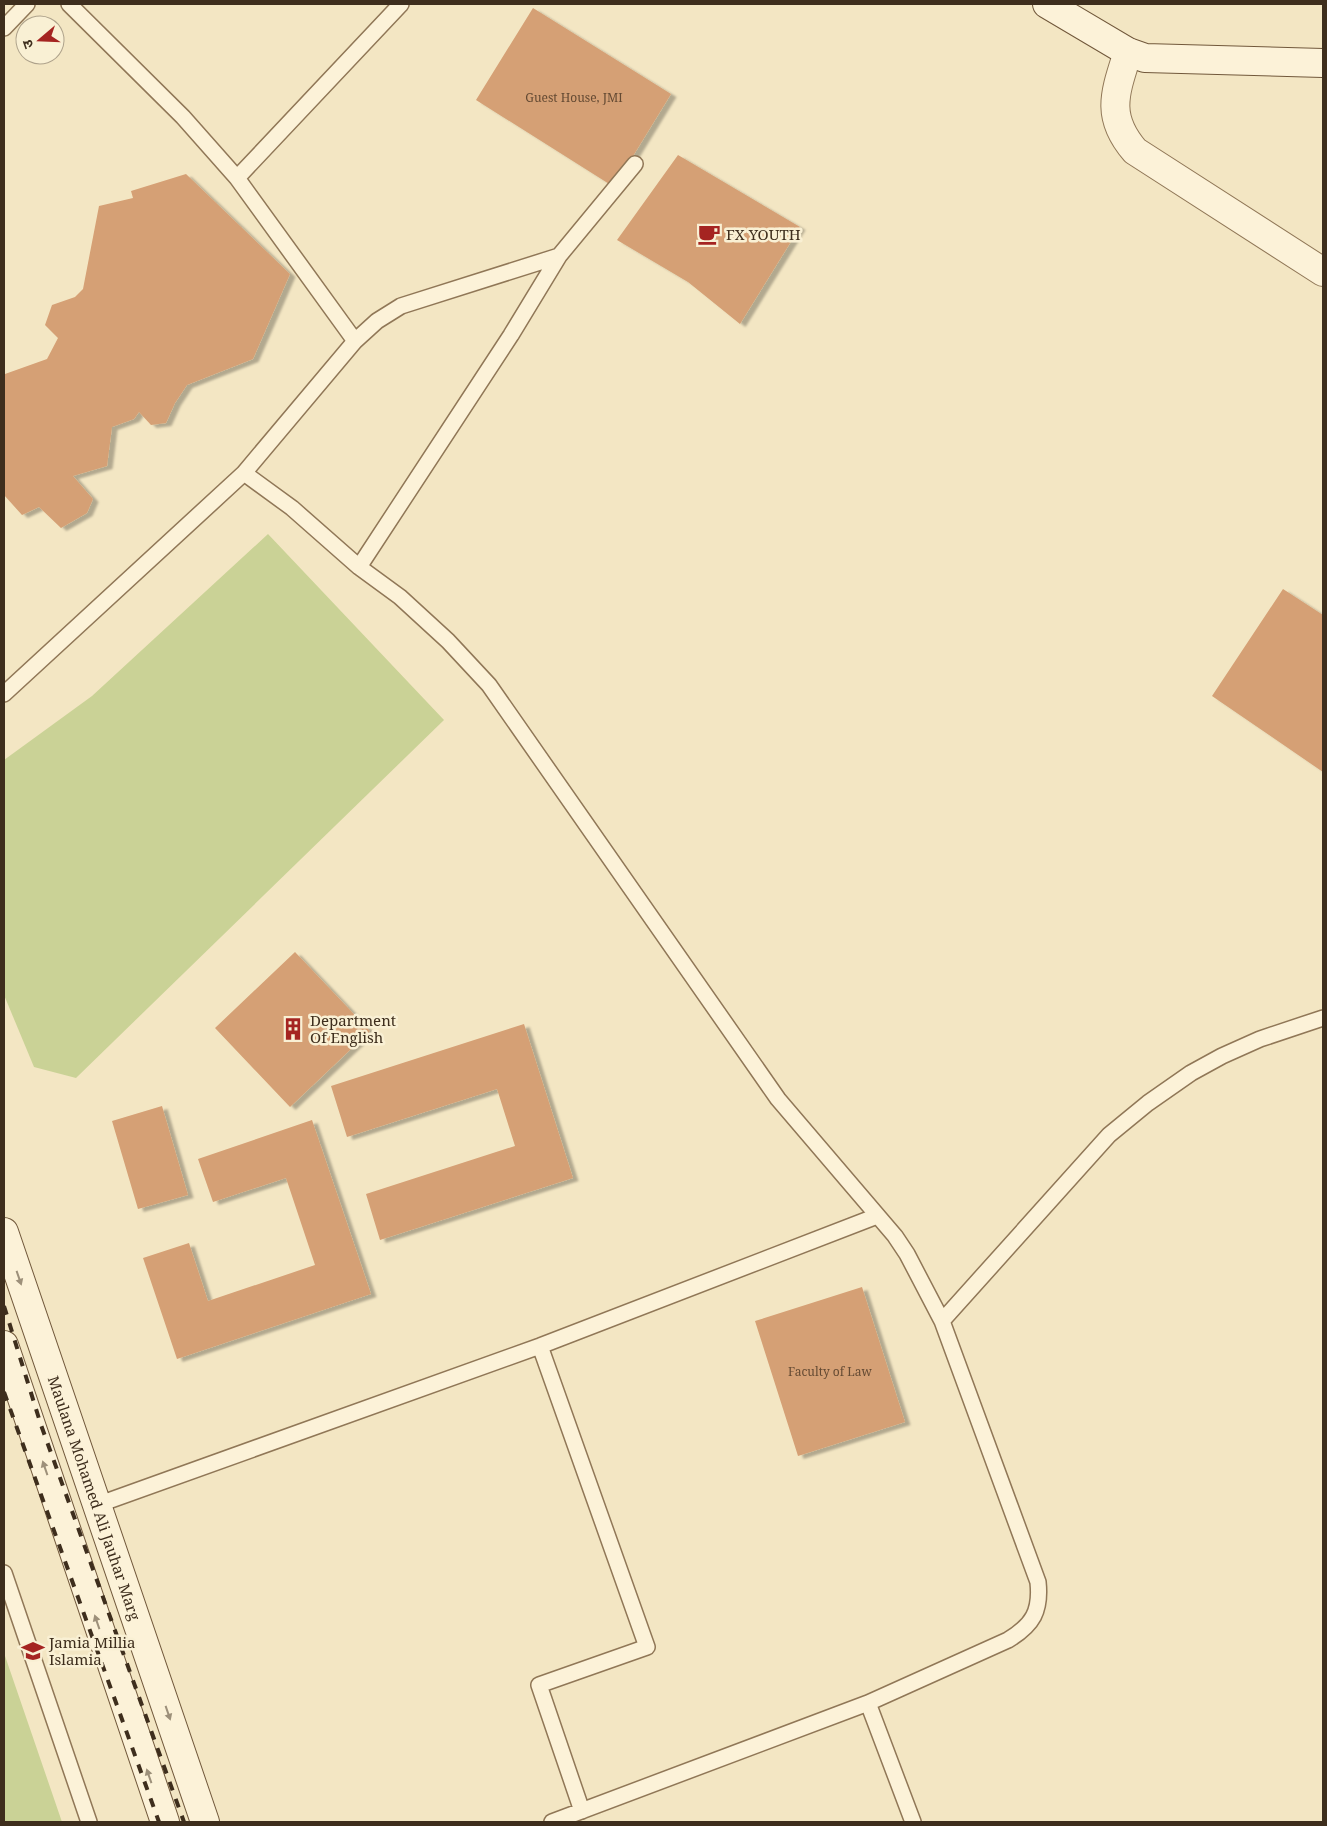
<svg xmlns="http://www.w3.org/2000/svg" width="1327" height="1826" viewBox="0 0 1327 1826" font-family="'Noto Serif','Noto Sans Devanagari',serif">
<defs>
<filter id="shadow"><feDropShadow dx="5.5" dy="3" stdDeviation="1" flood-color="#0004"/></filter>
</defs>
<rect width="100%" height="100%" fill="#f3e6c3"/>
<path fill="#cad296" d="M 268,534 L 444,720 L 76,1078 L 34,1067 L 4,995 L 4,760 L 92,696 Z
M 4,1653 L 62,1822 L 4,1822 Z"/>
<path fill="#d5a075" filter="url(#shadow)" d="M 533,8 L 671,94 L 614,187 L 476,100 Z
M 678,155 L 800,227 L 740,324 L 688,282 L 617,240 Z
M 186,174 L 290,274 L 253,359 L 187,385 L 175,403 L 166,423 L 151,425 L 139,412 L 134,419 L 112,427 L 107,466 L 73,476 L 93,499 L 87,513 L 61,528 L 39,507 L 22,515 L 4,495 L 5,374 L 47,359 L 58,338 L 45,325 L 52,305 L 75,297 L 83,289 L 99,206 L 133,198 L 131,191 Z
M 1283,589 L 1323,615 L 1323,772 L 1212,696 Z
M 295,952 L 370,1031 L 290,1107 L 215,1028 Z
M 524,1024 L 573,1178 L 380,1240 L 366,1194 L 515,1146 L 497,1089 L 347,1137 L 331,1086 Z
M 162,1106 L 188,1195 L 138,1209 L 112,1121 Z
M 312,1120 L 371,1294 L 177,1359 L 143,1258 L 189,1243 L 208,1301 L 315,1265 L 286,1178 L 213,1202 L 198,1159 Z
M 862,1287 L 905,1422 L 798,1456 L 755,1321 Z"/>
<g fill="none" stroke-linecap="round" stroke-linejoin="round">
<defs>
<path id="lane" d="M 69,4 L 183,117 L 237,178 L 355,341
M 4,28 L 27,4
M 237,178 L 401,4
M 244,473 L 292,508 L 359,567 L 400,597 L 448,641 L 489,685 L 778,1099 L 895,1236 L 907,1254 L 942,1321 L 1038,1582 C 1041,1611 1033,1625 1008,1640 L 868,1703 L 552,1822
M 359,567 L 511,335 L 559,256 L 635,164
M 4,694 L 244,473 L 355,341 L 377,321 L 401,306 L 559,256
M 942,1321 L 1109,1135 L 1148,1103 L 1191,1073 L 1222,1056 L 1260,1039 L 1323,1018
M 540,1346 L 647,1647 L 539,1685 L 582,1811
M 97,1505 L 540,1346 L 877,1216
M 4,1573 L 89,1822
M 868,1703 L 913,1822"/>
<path id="street" d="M 1128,52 C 1115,93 1105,116 1135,151 L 1323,272"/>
<g id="secondary">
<path d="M 1047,4 L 1128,52 L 1145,58 L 1323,63"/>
<path id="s1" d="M 4,1232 L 205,1822"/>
<path d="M 4,1345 L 165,1822"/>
</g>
</defs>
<use href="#lane" stroke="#907757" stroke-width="18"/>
<use href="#street" stroke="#907757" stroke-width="30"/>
<use href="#secondary" stroke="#71583b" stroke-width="30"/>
<use href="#lane" stroke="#fcf2d8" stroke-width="15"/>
<use href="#street" stroke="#fcf2d8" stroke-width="28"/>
<use href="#secondary" stroke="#fcf2d8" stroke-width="28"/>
<path stroke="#3e2e1d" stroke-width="4" stroke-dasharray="9 9" stroke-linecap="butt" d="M 4,1306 L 41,1425 L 184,1822
M 4,1392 L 159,1822"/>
</g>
<defs><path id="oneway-solid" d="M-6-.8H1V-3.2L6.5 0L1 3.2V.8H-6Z" transform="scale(1.25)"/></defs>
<g fill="#9d907a">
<use href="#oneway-solid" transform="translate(19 1278) rotate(71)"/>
<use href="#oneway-solid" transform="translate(45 1468) rotate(-109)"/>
<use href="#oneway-solid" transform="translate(97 1622) rotate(-109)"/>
<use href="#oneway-solid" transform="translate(168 1713) rotate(71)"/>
<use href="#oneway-solid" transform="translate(149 1776) rotate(-109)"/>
</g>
<defs>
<symbol id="cafe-bare" viewBox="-9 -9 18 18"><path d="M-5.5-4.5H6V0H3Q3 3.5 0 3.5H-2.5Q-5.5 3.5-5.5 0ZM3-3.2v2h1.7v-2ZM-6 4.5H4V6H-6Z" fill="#a52421" stroke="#f9f0d4" stroke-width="2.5" paint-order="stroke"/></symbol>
<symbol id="building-bare" viewBox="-9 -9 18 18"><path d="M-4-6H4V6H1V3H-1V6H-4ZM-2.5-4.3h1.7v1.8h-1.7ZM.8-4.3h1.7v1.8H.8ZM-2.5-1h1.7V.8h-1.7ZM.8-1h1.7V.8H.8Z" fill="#a52421" stroke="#f9f0d4" stroke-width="2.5" paint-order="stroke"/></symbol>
<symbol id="university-bare" viewBox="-9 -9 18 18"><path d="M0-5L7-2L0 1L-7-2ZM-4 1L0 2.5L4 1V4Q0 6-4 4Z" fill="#a52421" stroke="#f9f0d4" stroke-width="2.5" paint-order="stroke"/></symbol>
</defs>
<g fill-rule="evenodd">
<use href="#cafe-bare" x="693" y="218" width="32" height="32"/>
<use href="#building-bare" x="277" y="1013" width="32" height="32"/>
<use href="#university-bare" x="17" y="1635" width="32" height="32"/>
</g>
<g text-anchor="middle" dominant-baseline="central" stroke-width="5" stroke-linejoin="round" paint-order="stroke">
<g font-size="12" fill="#644a33">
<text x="574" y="97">Guest House, JMI</text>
<text x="830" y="1371">Faculty of Law</text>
</g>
<g font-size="15" fill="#3e2e1d" stroke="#f9f0d4" text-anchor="start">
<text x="726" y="234">FX YOUTH</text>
<text x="310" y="1020">Department<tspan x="310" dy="17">Of English</tspan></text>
<text x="49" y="1642">Jamia Millia<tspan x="49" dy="17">Islamia</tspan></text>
</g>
<g font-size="15" fill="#3e2e1d" stroke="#f9f0d4">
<text stroke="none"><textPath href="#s1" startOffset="281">Maulana Mohamed Ali Jauhar Marg</textPath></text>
</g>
</g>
<rect width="1327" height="1826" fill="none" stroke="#3e2e1d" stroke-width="10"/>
<g transform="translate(40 40) rotate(251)"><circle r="24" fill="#f9f0d4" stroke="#aea28b"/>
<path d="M0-4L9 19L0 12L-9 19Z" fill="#a52421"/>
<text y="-8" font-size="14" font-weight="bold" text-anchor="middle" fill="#3e2e1d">उ</text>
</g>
</svg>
